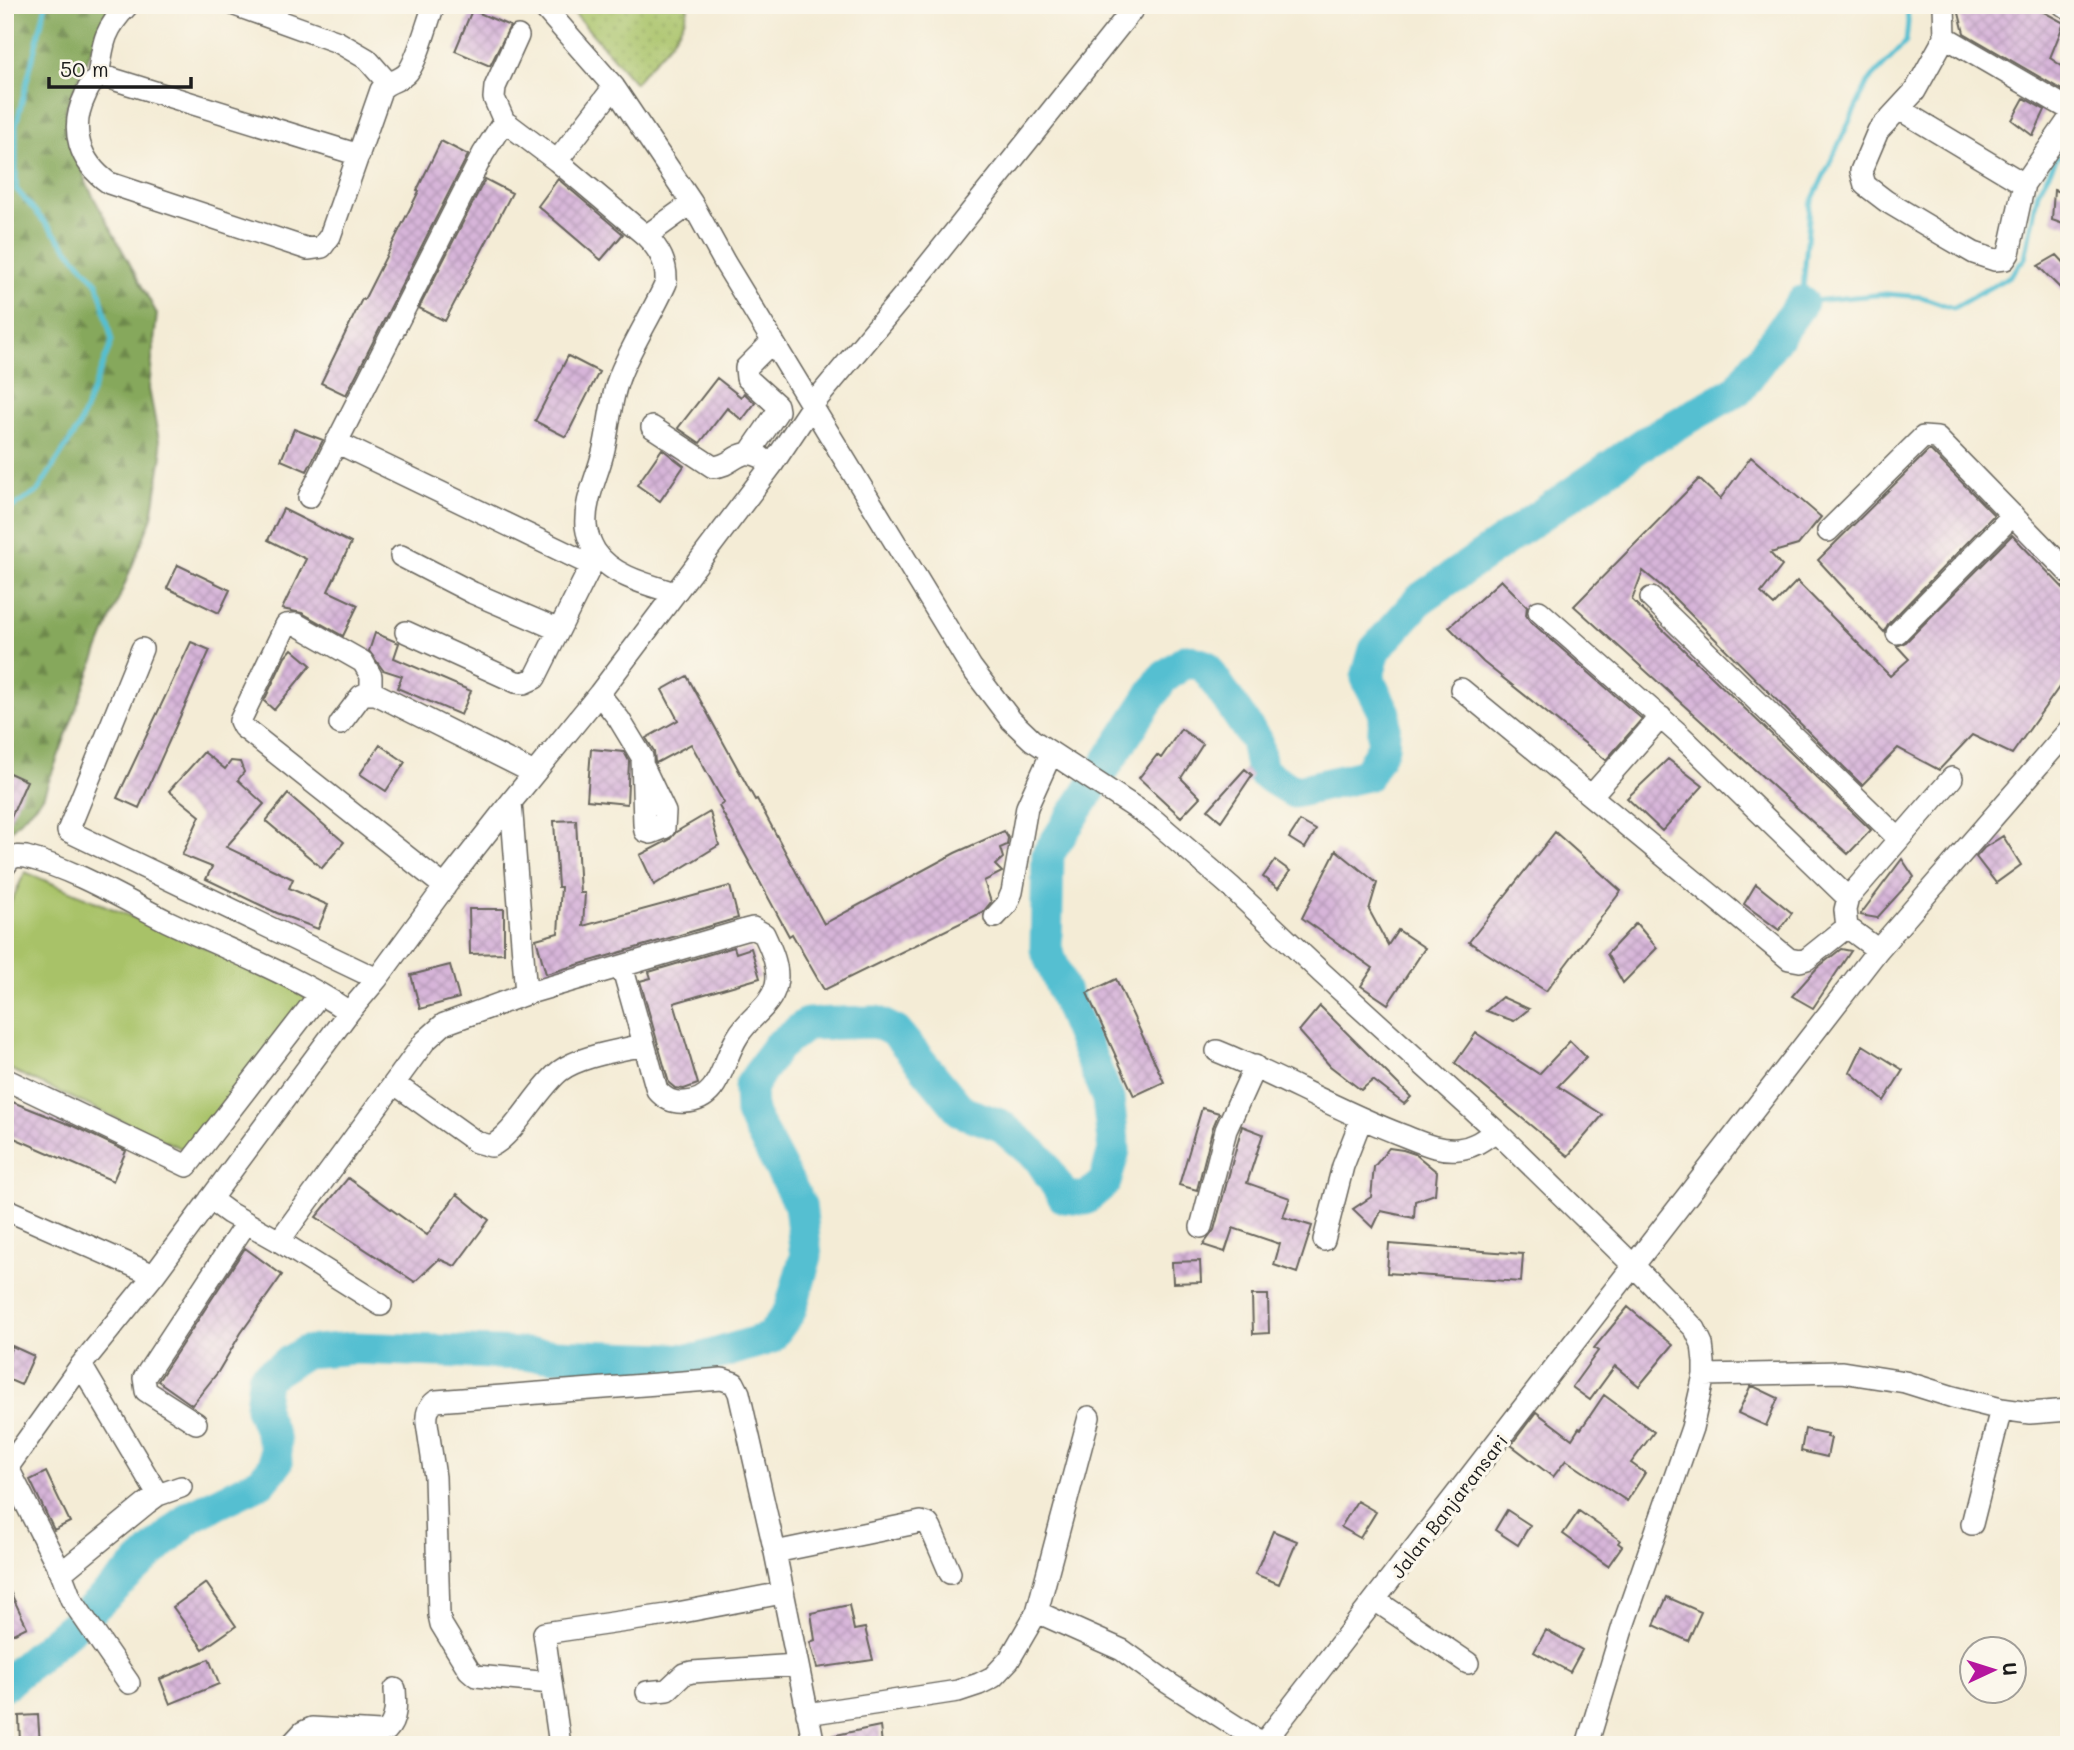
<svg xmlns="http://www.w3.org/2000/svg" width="2074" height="1750" viewBox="0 0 2074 1750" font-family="Mali,sans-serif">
<defs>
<pattern id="forest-firs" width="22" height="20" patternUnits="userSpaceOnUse" patternTransform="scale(1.75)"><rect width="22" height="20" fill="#86a85c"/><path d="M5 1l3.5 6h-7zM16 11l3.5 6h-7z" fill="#6d884b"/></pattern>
<pattern id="park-dots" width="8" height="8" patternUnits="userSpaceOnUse" patternTransform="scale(1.75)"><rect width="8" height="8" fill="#a8c268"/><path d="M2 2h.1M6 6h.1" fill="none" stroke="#90a65a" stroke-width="1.8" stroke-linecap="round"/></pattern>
<pattern id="building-cross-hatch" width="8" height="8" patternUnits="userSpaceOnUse" patternTransform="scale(1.75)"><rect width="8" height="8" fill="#d7b5d9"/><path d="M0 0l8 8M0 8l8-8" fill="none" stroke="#b89bba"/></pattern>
</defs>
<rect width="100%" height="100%" fill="#fbf7ec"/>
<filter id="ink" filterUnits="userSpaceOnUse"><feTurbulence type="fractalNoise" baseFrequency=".0143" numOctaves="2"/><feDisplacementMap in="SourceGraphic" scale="14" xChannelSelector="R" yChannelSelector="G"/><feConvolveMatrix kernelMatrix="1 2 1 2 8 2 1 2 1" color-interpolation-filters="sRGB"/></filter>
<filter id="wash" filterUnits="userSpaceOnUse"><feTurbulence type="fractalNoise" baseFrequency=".00686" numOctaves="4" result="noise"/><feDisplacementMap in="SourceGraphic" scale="28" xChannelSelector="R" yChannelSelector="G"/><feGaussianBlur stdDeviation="1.57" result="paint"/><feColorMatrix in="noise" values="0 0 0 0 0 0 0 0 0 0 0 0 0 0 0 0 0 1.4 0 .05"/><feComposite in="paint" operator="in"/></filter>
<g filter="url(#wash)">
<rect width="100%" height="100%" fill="#f4ecd6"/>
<path fill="#a8c268" stroke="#626f42" stroke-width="2" d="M 25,872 L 314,993 L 191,1153 L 5,1067 L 5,915 Z"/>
<path fill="url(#forest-firs)" stroke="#51623c" stroke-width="2" d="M 5,5 L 116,5 L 107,14 L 65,110 L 86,183 L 157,314 L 149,389 L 162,455 L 152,517 L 97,653 L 43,797 L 5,836 Z"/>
<path fill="url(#park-dots)" stroke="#626f42" stroke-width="2" d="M 567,5 L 686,5 L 688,9 C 680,40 654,58 635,83 Z"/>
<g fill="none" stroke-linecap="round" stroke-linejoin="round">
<path stroke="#55bfd1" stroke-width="5" d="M 1907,5 L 1908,22 L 1906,42 L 1868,82 L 1810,205 L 1802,302 L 1886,294 L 1922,297 L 1953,308 L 2010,276 L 2025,258 L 2038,192 L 2057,158 L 2069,148
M 5,512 L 37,492 L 78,428 L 112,341 L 98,284 L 16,189 L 16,125 L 46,5"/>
<path stroke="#55bfd1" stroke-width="33" d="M 5,1684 L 82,1618 L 191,1516 L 261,1482 L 276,1464 L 275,1443 L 261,1408 L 264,1378 L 305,1352 L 353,1348 L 697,1360 L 770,1338 L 790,1311 L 806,1256 L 800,1205 L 751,1113 L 750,1087 L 777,1047 L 807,1024 L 876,1022 L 896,1032 L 962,1112 L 1000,1125 L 1040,1159 L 1064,1197 L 1085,1199 L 1105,1182 L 1114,1150 L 1108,1099 L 1046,949 L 1048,854 L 1162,679 L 1187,660 L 1205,666 L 1256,741 L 1262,772 L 1294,792 L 1367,775 L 1383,747 L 1385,713 L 1367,678 L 1375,650 L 1420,599 L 1646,442 L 1739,389 L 1802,302"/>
</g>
<g id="blocks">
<path fill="url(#building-cross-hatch)" d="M 1957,5 L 2031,5 L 2064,23 L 2050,58 L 2069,71 L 2069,94 L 1964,33 Z
M 472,10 L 510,26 L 490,66 L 455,51 Z
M 2024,98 L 2045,110 L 2033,136 L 2012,120 Z
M 441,141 L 468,155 L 346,395 L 321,383 L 362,299 L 364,300 L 419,191 L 417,190 Z
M 485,179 L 512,193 L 445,321 L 419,308 Z
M 558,179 L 623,234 L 601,260 L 538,206 Z
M 2054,190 L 2069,195 L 2069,226 L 2052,220 Z
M 2057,255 L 2069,268 L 2069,297 L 2038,266 Z
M 568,356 L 599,372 L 566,437 L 535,421 Z
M 717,378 L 741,397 L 744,393 L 755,403 L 742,420 L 727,408 L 700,443 L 678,428 Z
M 294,429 L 323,440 L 307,471 L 281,460 Z
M 662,449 L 684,466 L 660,501 L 637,485 Z
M 1928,451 L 1931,451 L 1994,515 L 1888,624 L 1884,632 L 1818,560 Z
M 1751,457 L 1821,517 L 1798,545 L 1770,553 L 1782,566 L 1761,593 L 1774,605 L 1797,581 L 1890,676 L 1909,659 L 1897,646 L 1906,642 L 2012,535 L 2069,594 L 2069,673 L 2012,754 L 1972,735 L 1939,770 L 1898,748 L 1862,785 L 1666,590 L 1643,571 L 1632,600 L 1871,830 L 1848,854 L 1574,606 L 1699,479 L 1720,499 Z
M 283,509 L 351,543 L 328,591 L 358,605 L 343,636 L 302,613 L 282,609 L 306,559 L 268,540 Z
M 178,565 L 230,590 L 219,613 L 167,588 Z
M 1501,580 L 1527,606 L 1526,615 L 1530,621 L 1642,719 L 1606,760 L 1483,662 L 1449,627 Z
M 375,633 L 399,643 L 394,658 L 471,691 L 461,715 L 397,688 L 402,676 L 383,670 L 369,651 Z
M 191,642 L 210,650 L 139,808 L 117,798 Z
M 292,649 L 311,665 L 274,710 L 264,701 L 285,657 Z
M 687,676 L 755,800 L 757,799 L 824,924 L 955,853 L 1004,831 L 1008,838 L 1007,845 L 1000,848 L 1003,858 L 995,865 L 1002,872 L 984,881 L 991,902 L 983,912 L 824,990 L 792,934 L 789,936 L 719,806 L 724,803 L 691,744 L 656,763 L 655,762 L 654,751 L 646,738 L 678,720 L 662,690 Z
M 1181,729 L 1203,744 L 1181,778 L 1200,797 L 1181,817 L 1139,778 L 1157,755 L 1161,758 Z
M 380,745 L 405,762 L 386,791 L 360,774 Z
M 591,749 L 624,752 L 629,761 L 627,804 L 587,800 Z
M 204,752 L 225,769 L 231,761 L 240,762 L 244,772 L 238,780 L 264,804 L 226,847 L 293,879 L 289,888 L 328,905 L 318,929 L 277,913 L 206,879 L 212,867 L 182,855 L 200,816 L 169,791 Z
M 1668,759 L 1703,786 L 1662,831 L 1627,798 Z
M 1245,769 L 1252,775 L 1221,821 L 1208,810 Z
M 5,771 L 27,781 L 5,831 Z
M 288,794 L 344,842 L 322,868 L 266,821 Z
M 710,812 L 719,845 L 654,885 L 640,855 L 669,840 L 676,832 Z
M 576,820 L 580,893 L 585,893 L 583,926 L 730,886 L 738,918 L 546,974 L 536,939 L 558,933 L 561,887 L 558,887 L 554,821 Z
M 1300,821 L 1316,830 L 1305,848 L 1289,838 Z
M 1555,832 L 1621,891 L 1546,991 L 1469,942 Z
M 2003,836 L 2021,865 L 1996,883 L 1976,857 L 1984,848 Z
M 1336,850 L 1377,883 L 1369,910 L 1388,945 L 1398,930 L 1425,948 L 1388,1004 L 1361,986 L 1373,968 L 1302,918 Z
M 1902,859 L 1914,877 L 1877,918 L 1860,915 Z
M 1275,860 L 1290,871 L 1278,888 L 1263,877 Z
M 1756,884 L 1792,913 L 1779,930 L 1744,904 Z
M 469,909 L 504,909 L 504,953 L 470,954 Z
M 1636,923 L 1657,948 L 1623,983 L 1607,954 Z
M 734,947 L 736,953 L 751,948 L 760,978 L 674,1003 L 698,1084 L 684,1089 L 675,1088 L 669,1083 L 640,981 L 651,978 L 649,972 Z
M 1841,949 L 1851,951 L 1813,1008 L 1792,996 L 1817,968 Z
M 450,965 L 459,998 L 420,1009 L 411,975 Z
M 1116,979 L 1164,1082 L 1134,1096 L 1087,993 Z
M 1502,997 L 1529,1009 L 1514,1021 L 1486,1011 Z
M 1320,1006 L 1411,1097 L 1404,1104 L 1373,1080 L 1361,1090 L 1330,1066 L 1299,1031 Z
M 1476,1033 L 1539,1074 L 1570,1041 L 1586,1057 L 1558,1086 L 1603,1115 L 1568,1156 L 1455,1063 Z
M 1863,1045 L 1903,1070 L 1884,1101 L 1850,1072 Z
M 5,1099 L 73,1126 L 126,1151 L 113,1181 L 5,1134 Z
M 1202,1108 L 1219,1113 L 1213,1127 L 1197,1190 L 1179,1185 Z
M 1242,1126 L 1263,1134 L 1247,1183 L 1290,1198 L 1283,1217 L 1312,1226 L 1297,1273 L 1274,1265 L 1280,1244 L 1233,1228 L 1225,1252 L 1203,1245 L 1214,1230 Z
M 1389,1148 L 1403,1150 L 1415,1154 L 1437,1172 L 1435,1194 L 1415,1201 L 1414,1218 L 1381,1211 L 1373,1228 L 1353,1209 L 1371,1197 L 1374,1167 Z
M 348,1178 L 427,1235 L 457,1194 L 489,1220 L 455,1266 L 439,1259 L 415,1282 L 316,1217 Z
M 1389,1244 L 1523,1254 L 1521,1282 L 1387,1273 Z
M 245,1248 L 282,1275 L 241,1333 L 218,1372 L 192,1405 L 158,1381 Z
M 1200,1261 L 1201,1282 L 1173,1283 L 1172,1262 Z
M 1252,1295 L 1268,1295 L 1269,1333 L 1253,1334 Z
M 1628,1307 L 1673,1345 L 1639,1386 L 1615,1366 L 1590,1400 L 1572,1387 L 1598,1351 L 1594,1348 Z
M 12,1346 L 34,1356 L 21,1385 L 5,1378 L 5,1362 Z
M 1750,1387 L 1755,1387 L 1778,1398 L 1766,1426 L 1738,1413 Z
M 1604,1395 L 1654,1432 L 1631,1463 L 1645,1473 L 1627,1501 L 1566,1460 L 1553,1477 L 1511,1445 L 1536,1412 L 1572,1439 L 1579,1428 L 1581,1429 Z
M 1805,1429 L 1828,1434 L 1827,1437 L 1831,1438 L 1827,1457 L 1801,1451 Z
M 46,1472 L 70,1522 L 54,1530 L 30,1480 Z
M 1357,1501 L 1376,1512 L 1360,1538 L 1341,1527 Z
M 1507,1510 L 1530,1525 L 1518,1545 L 1495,1530 Z
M 1579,1511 L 1620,1540 L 1618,1543 L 1622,1546 L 1608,1566 L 1563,1534 Z
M 1273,1531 L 1297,1541 L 1279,1584 L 1255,1574 Z
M 5,1581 L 27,1627 L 5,1638 Z
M 206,1583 L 236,1626 L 203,1649 L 173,1607 Z
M 1667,1597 L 1701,1612 L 1688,1641 L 1654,1625 Z
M 849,1605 L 854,1630 L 865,1628 L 873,1660 L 817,1668 L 810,1642 L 815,1640 L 811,1613 Z
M 1546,1630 L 1582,1650 L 1570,1672 L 1534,1652 Z
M 209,1659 L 219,1684 L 170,1704 L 160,1679 Z
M 38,1715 L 40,1745 L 20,1745 L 19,1716 Z
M 880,1726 L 882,1745 L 827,1745 L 826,1737 Z"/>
</g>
</g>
<g filter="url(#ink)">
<use href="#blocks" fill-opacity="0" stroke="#68655d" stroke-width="2"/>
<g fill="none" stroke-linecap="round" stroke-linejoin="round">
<defs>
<path id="minor" d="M 235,5 L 338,42 L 367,59 L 388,83
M 542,5 L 614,87 L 692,203 L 725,263 L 971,667 L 1011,720 L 1032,740 L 1154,820 L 1230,886 L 1323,974 L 1496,1131 L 1635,1267 L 1695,1329 L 1702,1344 L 1704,1362 L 1704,1375 L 1692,1428 L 1623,1626 L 1587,1745
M 1944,5 L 1945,37 L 1915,91 L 1878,131 L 1861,171 L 1865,185 L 1886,201 L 1948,238 L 1974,253 L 1995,260 L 2005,259 L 2009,253 L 2024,184 L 2069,119
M 2063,5 L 2069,8
M 518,36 L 495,87 L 494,98 L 504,121 L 557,161
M 1945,37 L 2069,109
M 98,78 C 103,43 103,31 128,5
M 614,87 L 557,161 L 646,236 L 692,203
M 1899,109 L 2024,184
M 359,155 L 103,76 C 93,80 89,86 85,96 C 69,129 79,162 109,183 L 308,249 L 322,247 L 330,236 L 381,90 C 388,80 400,82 408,72 C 418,59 427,23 434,5
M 646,236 C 660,250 667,263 666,283 C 653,312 635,340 622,370 C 610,397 610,425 603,453 C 597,477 584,502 586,526 C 587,535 591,544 595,551 C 611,576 649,585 675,593
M 652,427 L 713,467 C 735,466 737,446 761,457
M 336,442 L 591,565
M 750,452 L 778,411 L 777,405 L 747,378 L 746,368 L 773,341
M 309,497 L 483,154 L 504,121
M 1828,531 L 1923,437 L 1937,438 L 2069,573
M 401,556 L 473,593 L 559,630
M 1651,598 L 1898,838
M 1539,611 L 1678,733 L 1848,898
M 406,632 L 516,682 L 524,683 L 535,678 L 597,554
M 1897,633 L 2013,515
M 142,649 L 68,831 L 377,979
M 1461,689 L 1789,959 L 1800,961 L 1807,959 L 1847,927
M 371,693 L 371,676 L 363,662 L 296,624 L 286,625 L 240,721 L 243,727 L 445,887
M 599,694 L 619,719 L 642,757 L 644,824 L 645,831 L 651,833 L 664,828 L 665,812 L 644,768
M 340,724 L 361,696 L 365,694 L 376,694 L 534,773
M 1592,795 L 1661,717
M 5,866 L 10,859 C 16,856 19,856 26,857 C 76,870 121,898 167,921 C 228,950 293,974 349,1012
M 995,917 L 1007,904 L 1012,892 L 1027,807 L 1051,754
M 1878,950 L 1847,927 L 1845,910 L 1848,898 L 1952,778
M 526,994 L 745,930 L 753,928 L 764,934 C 771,949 780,968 776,985 C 771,1007 749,1017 738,1036 C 722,1060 721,1101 685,1102 C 672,1103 665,1099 657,1090 L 622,966
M 1217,1051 C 1279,1076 1338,1111 1402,1135 C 1420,1142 1438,1151 1458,1149 C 1473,1148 1484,1139 1496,1131
M 5,1079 L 187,1166 L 320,994
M 395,1084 L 476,1142 L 491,1146 C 514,1136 537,1089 560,1071 C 580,1056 618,1051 643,1045
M 210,1199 L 229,1213 L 279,1241 L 381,1305
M 5,1209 L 154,1275
M 1201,1227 L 1226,1130 L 1255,1066
M 1324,1240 L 1343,1166 L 1361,1120
M 279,1241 L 425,1041 L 444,1024 L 526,994 L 511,802
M 81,1365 L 158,1495
M 1704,1375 L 1842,1372 L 1905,1382 L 1953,1397 L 2001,1409 L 2030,1413 L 2069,1410
M 196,1423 L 146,1391 L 144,1378 L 246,1223
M 8,1468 L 61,1573 L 71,1599 L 129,1683
M 5,1471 L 81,1365 L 154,1275 L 349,1012 L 377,979 L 452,877 L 511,802 L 599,694 L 772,465 L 813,404 L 914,283 L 1136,5
M 1972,1524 L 2001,1409
M 775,1552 L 921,1522 L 928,1524 L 931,1529 L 950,1573
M 61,1573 L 147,1503 L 158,1495 L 181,1487
M 1375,1600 L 1468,1663
M 1037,1612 L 1122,1650 L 1165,1681 L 1265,1745
M 551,1683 L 476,1676 L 469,1670 L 441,1624 L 439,1615 L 435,1477 L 427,1423 C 426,1413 428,1407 436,1401 L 722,1379 L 734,1383 L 739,1393 L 775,1552 L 814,1745
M 647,1692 L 667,1690 L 684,1674 L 692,1672 L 797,1665
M 807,1714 L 958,1691 L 979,1684 L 993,1677 L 1009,1660 L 1037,1612 L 1089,1417
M 291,1745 L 303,1732 L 312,1728 L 380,1732 L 387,1730 C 397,1720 396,1703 395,1689
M 560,1745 L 544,1633 L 667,1615 L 782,1593
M 1262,1745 L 1878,950 L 2069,730"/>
</defs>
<use href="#minor" stroke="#68655d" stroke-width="24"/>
<use href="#minor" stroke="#fff" stroke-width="21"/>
</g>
</g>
<g text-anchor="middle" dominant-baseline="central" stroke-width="7" stroke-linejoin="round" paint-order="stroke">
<g font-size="19" fill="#1c1c1c" stroke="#fbf7ec">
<text transform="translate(1449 1506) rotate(-52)">Jalan Banjaransari</text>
</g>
</g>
<rect width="2074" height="1750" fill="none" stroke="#fbf7ec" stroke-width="28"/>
<g transform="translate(1993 1670) rotate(86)"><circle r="33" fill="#fbf7ec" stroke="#a29f99" stroke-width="2"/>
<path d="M0-5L12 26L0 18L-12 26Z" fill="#b5179e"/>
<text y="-10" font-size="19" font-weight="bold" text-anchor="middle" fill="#1c1c1c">U</text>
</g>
<path d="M49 77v10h142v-10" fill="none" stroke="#1c1c1c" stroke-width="3.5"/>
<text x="60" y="77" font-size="21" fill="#1c1c1c" stroke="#fbf7ec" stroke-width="5" paint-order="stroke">50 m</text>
</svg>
